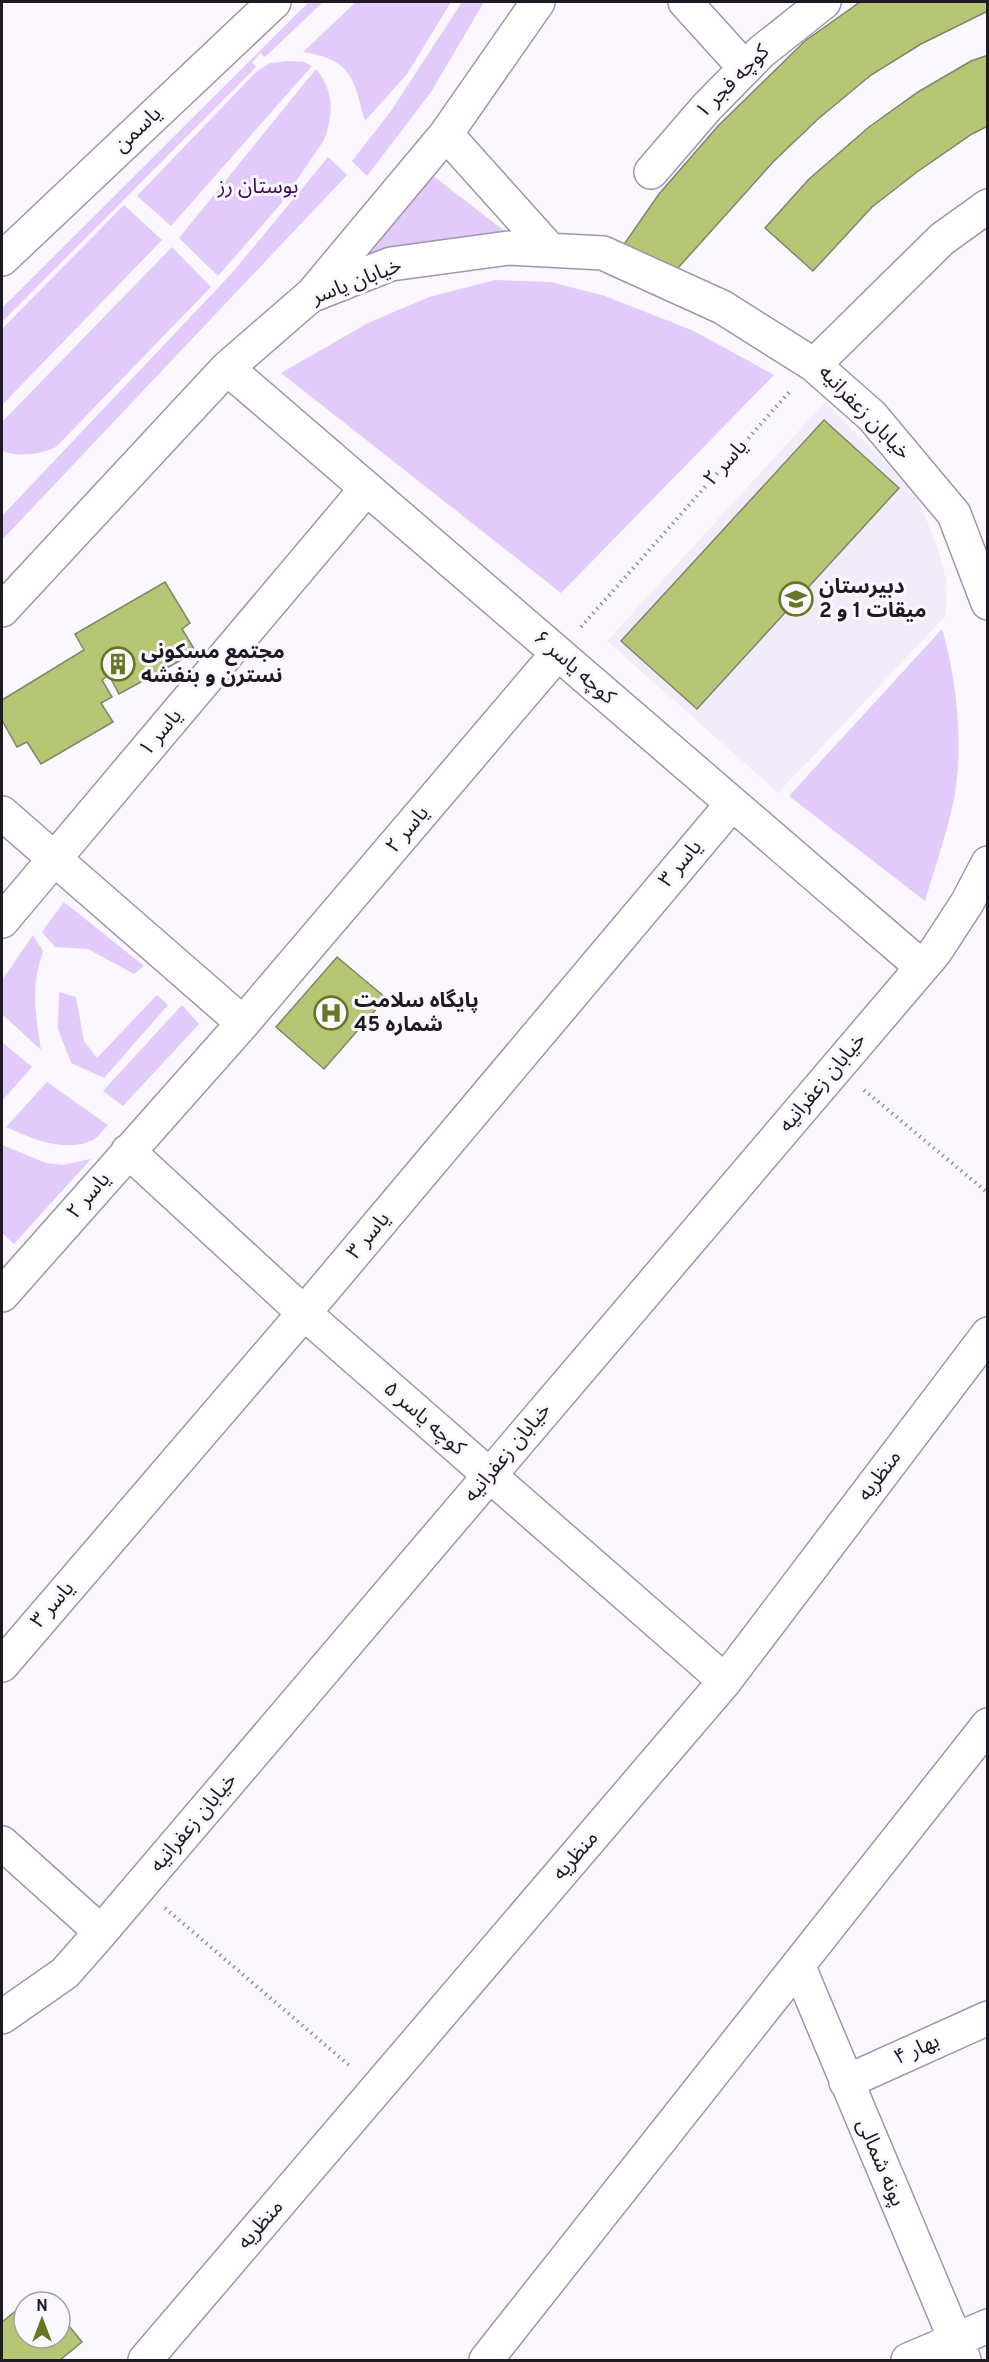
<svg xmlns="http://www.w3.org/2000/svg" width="989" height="2362" viewBox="0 0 989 2362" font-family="Overpass,'Noto Sans Arabic',sans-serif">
<rect width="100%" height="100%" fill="#faf8fe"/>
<path fill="#f2ecfa" d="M 825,402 L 915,492 L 937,546 L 947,582 L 946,616 L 778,793 L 607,641 Z"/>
<path fill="#e2cafb" d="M 309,2 L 323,2 L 265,57 L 260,53 L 252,63 L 256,67 L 2,322 L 2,308 Z
M 356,2 L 451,2 L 407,74 L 365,121 C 353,77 352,60 303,52 Z
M 462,2 L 484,2 L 431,92 L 367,176 L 352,161 L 391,111 Z
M 288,61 L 304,62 L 312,66 L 171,226 L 137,196 L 256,72 L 270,63 Z
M 316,69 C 334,91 334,114 324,140 L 280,205 L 218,276 L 179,238 Z
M 328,157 L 347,175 L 2,540 L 2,516 L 232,273 Z
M 432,175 L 511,236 L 364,259 Z
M 124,205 L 162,240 L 2,405 L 2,329 Z
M 172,247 L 211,287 L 56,447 C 39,455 20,457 2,451 L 2,422 Z
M 495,280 L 551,282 L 605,296 L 694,331 L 774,375 L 561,593 L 281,373 L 368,323 L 429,297 Z
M 942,629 C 957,680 964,746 954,799 C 947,833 935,867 925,901 L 789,796 Z
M 64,902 L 144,966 L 134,974 L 88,949 L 55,947 L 42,932 Z
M 33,935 L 43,951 C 31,986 35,1014 41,1050 L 2,1014 L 2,980 Z
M 59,992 L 76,997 L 84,1041 L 97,1058 L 157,995 L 168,1005 L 104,1078 L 71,1063 L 58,1029 Z
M 182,1005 L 199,1024 L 123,1106 L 103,1091 Z
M 2,1042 L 32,1067 L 2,1101 Z
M 47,1082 L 108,1125 C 103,1130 97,1139 91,1141 C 62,1152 32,1139 6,1127 Z
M 2,1145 L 46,1163 L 62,1165 L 91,1159 L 14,1244 L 2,1233 Z"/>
<path fill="#b5c675" stroke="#7f866b" stroke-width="1.5" d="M 860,2 L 988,2 L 988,11 L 921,44 L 871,75 L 818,119 L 773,162 L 678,268 L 620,250 L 659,194 L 718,126 L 805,41 Z
M 988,55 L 988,126 L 972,134 L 917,172 L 872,207 L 813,271 L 765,228 L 809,179 L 869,127 L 918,92 L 971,61 Z
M 824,420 L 899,488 L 697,709 L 621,641 Z
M 165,582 L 190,623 L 182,629 L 196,652 L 119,694 L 109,675 L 102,680 L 112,697 L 101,703 L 113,722 L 41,764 L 27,742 L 17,747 L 2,720 L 2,700 L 84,650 L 75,634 Z
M 337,957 L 386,998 L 324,1069 L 276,1027 Z
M 24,2304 L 24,2338 L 60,2338 L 60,2315 L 82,2342 L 60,2360 L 2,2360 L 2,2322 Z"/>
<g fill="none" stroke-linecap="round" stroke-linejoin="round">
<defs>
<path id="minor" d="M 685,2 L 745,68
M 446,134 L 550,250
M 651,172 L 707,107 L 761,52 L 824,2
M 2,259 L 274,2
M 314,292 L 446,134 L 538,2
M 814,365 L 942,239 L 988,206
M 227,368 L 922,967
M 2,610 L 227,368 L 310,296 L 391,264 L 508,248 L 603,253 L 722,307 L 814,365 L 872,416 L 954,514 L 988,603
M 2,813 L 243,1023
M 2,921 L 366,489
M 128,1151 L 304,1313 L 725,1681
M 2,1295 L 243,1023 L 557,654
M 2,1665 L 304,1313 L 732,804
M 2,1843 L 101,1932
M 798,1965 L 964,2360
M 2,2017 L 65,1973 L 101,1932 L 935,952 L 967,903 L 988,863
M 846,2082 L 988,2018
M 145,2360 L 725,1681 L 988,1334
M 486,2360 L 988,1725
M 908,2360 L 988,2326"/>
</defs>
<use href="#minor" stroke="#a094ae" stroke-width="36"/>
<path stroke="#939098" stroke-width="4" stroke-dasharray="1.5 4.5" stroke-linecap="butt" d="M 581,627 L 791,390
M 864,1090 L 988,1193
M 165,1908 L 351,2067"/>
<use href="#minor" stroke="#fff" stroke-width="33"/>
</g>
<defs>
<symbol id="school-ring" viewBox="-11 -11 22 22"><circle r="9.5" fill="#faf8fe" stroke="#677622" stroke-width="1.5"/><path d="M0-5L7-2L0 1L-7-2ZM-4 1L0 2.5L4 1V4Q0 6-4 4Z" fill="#677622"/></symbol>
<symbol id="building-ring" viewBox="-11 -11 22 22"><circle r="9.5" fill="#faf8fe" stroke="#677622" stroke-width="1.5"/><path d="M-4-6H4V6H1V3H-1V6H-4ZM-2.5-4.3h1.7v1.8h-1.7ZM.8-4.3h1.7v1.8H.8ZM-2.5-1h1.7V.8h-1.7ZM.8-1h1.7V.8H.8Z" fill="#677622"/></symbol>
<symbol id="hospital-ring" viewBox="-11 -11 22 22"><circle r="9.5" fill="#faf8fe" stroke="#677622" stroke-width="1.5"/><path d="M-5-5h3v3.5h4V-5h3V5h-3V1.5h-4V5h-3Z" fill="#677622"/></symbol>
</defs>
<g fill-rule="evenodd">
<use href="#school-ring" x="777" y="580" width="38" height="38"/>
<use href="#building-ring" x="99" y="645" width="38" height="38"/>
<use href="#hospital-ring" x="312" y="994" width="38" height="38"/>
</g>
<g text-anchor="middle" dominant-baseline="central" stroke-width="6" stroke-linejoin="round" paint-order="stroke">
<g font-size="21" fill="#1e1923" stroke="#faf8fe">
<text transform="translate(733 82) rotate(-45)">کوچه فجر ۱</text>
<text transform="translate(138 130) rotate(-43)">یاسمن</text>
<text transform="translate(357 282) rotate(-21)">خیابان یاسر</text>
<text transform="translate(864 413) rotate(46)">خیابان زعفرانیه</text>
<text transform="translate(726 463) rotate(-48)">یاسر ۲</text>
<text transform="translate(574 668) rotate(41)">کوچه یاسر ۶</text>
<text transform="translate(161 733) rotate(-50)">یاسر ۱</text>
<text transform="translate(408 830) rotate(-50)">یاسر ۲</text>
<text transform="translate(681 864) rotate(-50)">یاسر ۳</text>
<text transform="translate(823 1083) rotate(-50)">خیابان زعفرانیه</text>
<text transform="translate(89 1196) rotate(-49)">یاسر ۲</text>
<text transform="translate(369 1236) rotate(-50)">یاسر ۳</text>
<text transform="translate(424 1419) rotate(41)">کوچه یاسر ۵</text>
<text transform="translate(508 1453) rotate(-50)">خیابان زعفرانیه</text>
<text transform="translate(880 1476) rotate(-53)">منظریه</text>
<text transform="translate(53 1605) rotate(-49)">یاسر ۳</text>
<text transform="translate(194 1823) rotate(-50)">خیابان زعفرانیه</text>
<text transform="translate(576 1856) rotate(-49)">منظریه</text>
<text transform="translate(917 2050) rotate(-24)">بهار ۴</text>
<text transform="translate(880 2163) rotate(67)">پونه شمالی</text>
<text transform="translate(261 2225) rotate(-49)">منظریه</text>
</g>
<g font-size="21" fill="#3d075e" stroke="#faf8fe">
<text x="258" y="187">بوستان رز</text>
</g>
<g font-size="21" font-weight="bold" fill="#1e1923" stroke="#faf8fe" text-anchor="start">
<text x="819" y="587">دبیرستان<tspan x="819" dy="24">میقات 1 و 2</tspan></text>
<text x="141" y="652">مجتمع مسکونی<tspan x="141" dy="24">نسترن و بنفشه</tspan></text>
<text x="354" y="1001">پایگاه سلامت<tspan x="354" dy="24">شماره 45</tspan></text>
</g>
</g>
<rect width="989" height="2362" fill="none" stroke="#1e1923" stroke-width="6"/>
<g transform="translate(42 2320)"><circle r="28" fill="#faf8fe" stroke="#a29fa6" stroke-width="1.5"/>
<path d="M0-4.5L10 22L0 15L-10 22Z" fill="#677622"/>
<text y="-9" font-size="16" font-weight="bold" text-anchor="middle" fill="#1e1923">N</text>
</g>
</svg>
